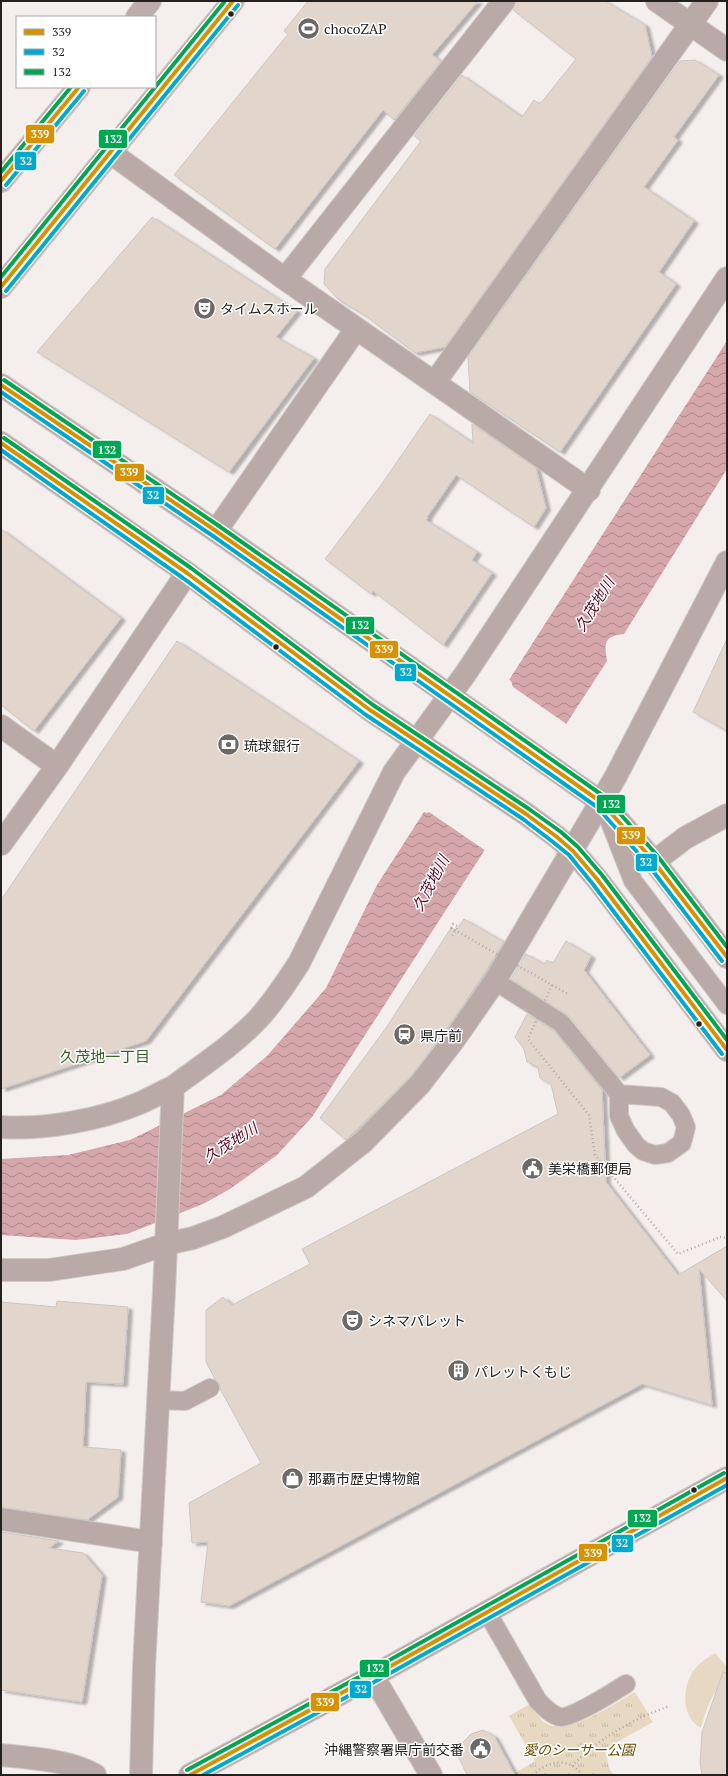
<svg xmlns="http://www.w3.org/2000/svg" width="728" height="1776" viewBox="0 0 728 1776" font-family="'PT Serif','Noto Sans JP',serif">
<defs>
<pattern id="park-tufts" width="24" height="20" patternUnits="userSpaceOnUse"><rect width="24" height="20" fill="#e7d9c1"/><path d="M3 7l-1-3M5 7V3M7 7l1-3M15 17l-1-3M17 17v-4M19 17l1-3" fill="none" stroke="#c6baa5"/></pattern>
<pattern id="water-waves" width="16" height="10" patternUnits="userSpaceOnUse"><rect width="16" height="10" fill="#d5a6aa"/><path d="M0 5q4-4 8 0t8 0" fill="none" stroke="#ac878a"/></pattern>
<filter id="shadow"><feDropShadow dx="4.5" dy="2.5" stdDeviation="1" flood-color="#0004"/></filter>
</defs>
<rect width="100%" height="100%" fill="#f4eeec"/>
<path fill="#e7d9c1" d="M 715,1653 L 727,1667 L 727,1677 C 713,1691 706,1708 701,1728 C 682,1718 682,1690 692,1673 C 698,1664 706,1658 715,1653 Z"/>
<path fill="url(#park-tufts)" d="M 635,1692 L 653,1722 L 605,1749 L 609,1768 L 613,1775 L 512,1775 L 535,1761 L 509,1716 L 530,1704 C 534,1710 539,1718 544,1722 C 565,1739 615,1703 635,1692 Z"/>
<path fill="url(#water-waves)" d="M 727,341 L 727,469 L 624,634 C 604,636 604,643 607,661 L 312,1117 L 277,1155 L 230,1189 L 203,1204 L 127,1234 L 76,1240 L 1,1235 L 1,1159 L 68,1155 L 130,1140 L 221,1095 L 267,1056 L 326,988 L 377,885 Z"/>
<path fill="#f4eeec" d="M 507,678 L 511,681 L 513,687 L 568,725 L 486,851 L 429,812 L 426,813 L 422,811 Z"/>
<path fill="#e2d6cc" stroke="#cbc7c5" filter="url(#shadow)" d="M 308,1 L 478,1 L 432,55 L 441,61 L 394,120 L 383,110 L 275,249 L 174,175 L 288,34 L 284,31 Z
M 516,1 L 605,1 L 645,25 L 652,57 L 445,347 L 415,353 L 363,314 L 340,301 L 324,284 L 325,269 L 421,141 L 414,136 L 462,75 L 522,117 L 534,100 L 540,104 L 576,59 L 513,10 Z
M 695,60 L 719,75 L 674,137 L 678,140 L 644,187 L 694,221 L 659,272 L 676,284 L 560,452 L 470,392 L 468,357 L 680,61 Z
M 152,217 L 297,311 L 276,337 L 314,358 L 229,472 L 37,352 Z
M 430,414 L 473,443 L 472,424 L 536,468 L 546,508 L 534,527 L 456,475 L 427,517 L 428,518 L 426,520 L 477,552 L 472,560 L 492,573 L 443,645 L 373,591 L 371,594 L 325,559 L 381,485 Z
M 1,529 L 121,618 L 34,731 L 1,705 Z
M 727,639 L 727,731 L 693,712 Z
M 177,641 L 359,761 L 146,1041 L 1,1089 L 1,900 Z
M 464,919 L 504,942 L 484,974 L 444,1033 L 411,1076 L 346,1140 L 320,1118 L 386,1028 L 451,928 L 456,930 Z
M 566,941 L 591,956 L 584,970 L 650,1055 L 619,1078 L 569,1016 L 511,979 L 526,954 L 544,964 L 547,960 L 553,963 Z
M 527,1014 L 554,1031 L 602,1090 L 606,1182 L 678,1275 L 727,1246 L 727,1301 L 699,1269 L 712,1405 L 642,1384 L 229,1606 L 201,1602 L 208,1542 L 192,1543 L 189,1503 L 261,1463 L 220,1389 L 219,1383 L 215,1379 L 206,1362 L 206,1310 L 223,1297 L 232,1305 L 310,1264 L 302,1249 L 558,1114 L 551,1084 L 540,1078 L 538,1067 L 527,1062 L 524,1049 L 515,1037 Z
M 57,1301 L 128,1307 L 123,1384 L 86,1382 L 83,1447 L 121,1450 L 118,1497 L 87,1520 L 1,1507 L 1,1302 L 56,1307 Z
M 1,1532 L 59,1541 L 49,1548 L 83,1553 L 102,1575 L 82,1702 L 1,1690 Z
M 723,1672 L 727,1673 L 727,1775 L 702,1775 L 700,1763 L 702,1732 Z
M 483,1730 L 494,1736 L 515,1775 L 467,1775 L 457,1754 L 462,1743 L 471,1734 Z"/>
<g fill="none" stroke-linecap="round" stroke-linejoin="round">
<defs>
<path id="service" d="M 606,812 L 633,881 L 727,1005
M 495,981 L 561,1023 L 619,1094 L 619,1116 L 626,1131 L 636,1145 L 643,1151 L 655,1155 L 668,1153 L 682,1143 L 686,1127 L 681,1115 L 672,1103 L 661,1097 L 619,1094
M 159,1400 L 185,1401 L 210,1388
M 487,1612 L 538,1701 C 544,1707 551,1715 560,1717 C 571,1719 615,1691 626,1684"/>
<path id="minor" d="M 111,153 L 285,279 L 589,490
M 285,279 L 504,1
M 435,382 L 707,1
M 216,531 L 356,329
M 1,726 L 57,766
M 1,844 L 57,766 L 187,573
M 1,1127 C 44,1130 100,1120 140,1103 C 151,1098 162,1092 173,1087
M 1,1519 L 151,1542"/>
<path id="tertiary" d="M 657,1 L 727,50
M 655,861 L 685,838 L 727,815
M 1,1270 L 49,1270 L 123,1259 L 166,1244 L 193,1238 L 223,1227 L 306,1187 L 363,1142 L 420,1084 L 454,1040 L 495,981 L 616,776 L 727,562
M 373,1676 L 431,1775
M 1,1755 C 30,1758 69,1760 95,1775
M 141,1775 L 144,1667 L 164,1291 L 173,1087 C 201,1066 232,1046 257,1020 C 273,1003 286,983 299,963 L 394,772 L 466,673 L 727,278"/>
<path id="secondary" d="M 1,385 L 216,531 L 601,802 C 648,850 687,904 727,957
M 1,443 L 187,573 L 370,710 L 526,814 L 557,837 L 573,851 L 597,879 L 727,1050
M 190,1775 L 373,1676 L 727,1478"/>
<path id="trunk" d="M 137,17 L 150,1
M 1,181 L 79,87
M 1,287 L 233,1"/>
</defs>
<use href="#service" stroke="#cecac8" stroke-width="20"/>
<use href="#minor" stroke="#cecac8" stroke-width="24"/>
<use href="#tertiary" stroke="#cecac8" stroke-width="24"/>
<use href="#secondary" stroke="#cecac8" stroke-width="24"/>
<use href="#trunk" stroke="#cecac8" stroke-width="24"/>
<path stroke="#b5aaa8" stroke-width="2.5" stroke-dasharray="1 3" stroke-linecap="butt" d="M 451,928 L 453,924 L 458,926 L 451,938
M 720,1237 L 727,1238
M 572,1766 C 598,1739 634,1718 670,1706
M 533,1775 C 547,1761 569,1756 582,1775"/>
<use href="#service" stroke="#baaaa7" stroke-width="18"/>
<use href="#minor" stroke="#baaaa7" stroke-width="22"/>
<use href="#tertiary" stroke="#baaaa7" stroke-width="22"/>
<use href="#secondary" stroke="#b9a8a5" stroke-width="22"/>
<use href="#trunk" stroke="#bdacaa" stroke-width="22"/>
<path stroke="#b5aaa8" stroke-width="2.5" stroke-dasharray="1 3" stroke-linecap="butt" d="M 451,928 L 568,994
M 552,985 L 528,1039 L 589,1115 L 595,1155 L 678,1254 L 720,1237"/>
<defs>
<path id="bus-1" d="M 1,181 L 79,87
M 1,287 L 233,1
M 1,385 L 216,531 L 601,802 L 651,858 L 727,957
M 1,443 L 187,573 L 370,710 L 526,814 L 557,837 L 573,851 L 597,879 L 727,1050
M 190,1775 L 373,1676 L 727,1478"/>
<path id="bus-2" d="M 6,185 L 84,91
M 6,291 L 238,5
M 1,392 L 213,536 L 597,807 L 646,862 L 722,961
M 1,450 L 183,578 L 366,715 L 523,819 L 553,842 L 569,855 L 592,883 L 722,1054
M 203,1775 L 376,1681 L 727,1485"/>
<path id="bus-3" d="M 1,172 L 71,87
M 1,277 L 225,1
M 4,380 L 219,526 L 605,797 L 656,854 L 727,947
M 4,438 L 191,568 L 373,705 L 529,809 L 561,832 L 578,847 L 602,875 L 727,1040
M 187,1770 L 370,1671 L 724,1473"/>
</defs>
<use href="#bus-1" stroke="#fff" stroke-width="7"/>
<use href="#bus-2" stroke="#fff" stroke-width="7"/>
<use href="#bus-3" stroke="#fff" stroke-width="7"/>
<use href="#bus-1" stroke="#d79204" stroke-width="4"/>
<use href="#bus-2" stroke="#00a9ce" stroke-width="4"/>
<use href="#bus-3" stroke="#00a651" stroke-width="4"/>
</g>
<defs>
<symbol id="stadium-disc" viewBox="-11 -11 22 22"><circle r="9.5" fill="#6c6866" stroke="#fff"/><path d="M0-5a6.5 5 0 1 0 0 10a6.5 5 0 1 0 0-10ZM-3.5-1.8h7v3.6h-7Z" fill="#fff"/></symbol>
<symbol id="theatre-disc" viewBox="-11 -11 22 22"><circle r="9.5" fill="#6c6866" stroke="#fff"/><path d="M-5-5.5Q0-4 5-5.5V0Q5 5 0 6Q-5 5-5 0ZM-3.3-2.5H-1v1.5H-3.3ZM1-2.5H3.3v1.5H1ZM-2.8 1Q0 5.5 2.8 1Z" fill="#fff"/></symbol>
<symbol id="bank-disc" viewBox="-11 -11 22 22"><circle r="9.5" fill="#6c6866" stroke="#fff"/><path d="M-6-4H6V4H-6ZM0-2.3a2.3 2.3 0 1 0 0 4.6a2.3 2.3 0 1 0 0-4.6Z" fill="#fff"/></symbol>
<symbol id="station-disc" viewBox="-11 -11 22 22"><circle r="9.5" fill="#6c6866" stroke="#fff"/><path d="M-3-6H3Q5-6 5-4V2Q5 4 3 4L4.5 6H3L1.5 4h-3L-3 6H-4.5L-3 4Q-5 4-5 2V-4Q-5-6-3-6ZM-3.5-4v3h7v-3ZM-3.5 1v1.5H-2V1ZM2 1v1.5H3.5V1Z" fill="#fff"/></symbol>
<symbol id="civic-disc" viewBox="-11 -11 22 22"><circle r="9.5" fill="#6c6866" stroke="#fff"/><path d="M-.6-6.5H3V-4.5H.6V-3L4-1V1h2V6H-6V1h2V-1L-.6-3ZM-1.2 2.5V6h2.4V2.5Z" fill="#fff"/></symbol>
<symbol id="building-disc" viewBox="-11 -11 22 22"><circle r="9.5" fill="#6c6866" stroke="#fff"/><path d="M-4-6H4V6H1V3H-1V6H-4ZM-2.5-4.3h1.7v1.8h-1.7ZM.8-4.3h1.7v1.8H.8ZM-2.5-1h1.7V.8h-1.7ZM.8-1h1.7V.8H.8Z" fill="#fff"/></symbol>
<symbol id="shop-disc" viewBox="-11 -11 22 22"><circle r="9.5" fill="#6c6866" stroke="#fff"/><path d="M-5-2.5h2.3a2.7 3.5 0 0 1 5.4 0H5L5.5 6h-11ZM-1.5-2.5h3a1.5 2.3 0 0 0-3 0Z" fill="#fff"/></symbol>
</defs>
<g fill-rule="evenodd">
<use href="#stadium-disc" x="296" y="16" width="25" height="25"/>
<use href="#theatre-disc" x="192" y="296" width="25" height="25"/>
<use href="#bank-disc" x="216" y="732" width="25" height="25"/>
<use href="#station-disc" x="392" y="1022" width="25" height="25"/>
<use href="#civic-disc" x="520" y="1156" width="25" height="25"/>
<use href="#theatre-disc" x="340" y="1308" width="25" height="25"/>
<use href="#building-disc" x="446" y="1358" width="25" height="25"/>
<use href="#shop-disc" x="280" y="1466" width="25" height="25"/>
<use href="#civic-disc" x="468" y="1736" width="25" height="25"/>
</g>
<g fill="#23201e" stroke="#fff" stroke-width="1.5">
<circle cx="231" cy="14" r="3.5"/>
<circle cx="276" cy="647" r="3.5"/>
<circle cx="699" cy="1024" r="3.5"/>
<circle cx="694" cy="1490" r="3.5"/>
</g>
<g text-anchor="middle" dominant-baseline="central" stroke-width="3" stroke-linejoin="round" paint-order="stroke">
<g font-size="14" fill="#23201e" stroke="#fff" text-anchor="start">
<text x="324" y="28">chocoZAP</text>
<text x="220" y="308">タイムスホール</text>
<text x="244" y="745">琉球銀行</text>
<text x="420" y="1035">県庁前</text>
<text x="548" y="1168">美栄橋郵便局</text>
<text x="368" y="1320">シネマパレット</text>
<text x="474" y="1371">パレットくもじ</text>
<text x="308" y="1478">那覇市歴史博物館</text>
<text x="464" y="1749" text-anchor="end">沖縄警察署県庁前交番</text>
</g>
<g font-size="14" font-style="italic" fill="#664a00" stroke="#fff">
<text x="579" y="1749">愛のシーサー公園</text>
</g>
<g font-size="15" font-style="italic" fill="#5a0a21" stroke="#fff">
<text transform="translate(594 604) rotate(-58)">久茂地川</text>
<text transform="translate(430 883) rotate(-62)">久茂地川</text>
<text transform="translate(230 1142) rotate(-32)">久茂地川</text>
</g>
<g font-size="15" fill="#345f25" stroke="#fff">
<text x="105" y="1056">久茂地一丁目</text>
</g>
</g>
<g stroke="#fff" stroke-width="1.5">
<rect x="25" y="124" width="30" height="20" rx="4" fill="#d79204"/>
<rect x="98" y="129" width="30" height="20" rx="4" fill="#00a651"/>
<rect x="14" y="151" width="23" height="20" rx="4" fill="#00a9ce"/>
<rect x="92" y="440" width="30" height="19" rx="4" fill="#00a651"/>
<rect x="114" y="463" width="31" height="19" rx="4" fill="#d79204"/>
<rect x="142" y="486" width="23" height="19" rx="4" fill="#00a9ce"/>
<rect x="345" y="616" width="30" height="19" rx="4" fill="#00a651"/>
<rect x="369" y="640" width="30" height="19" rx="4" fill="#d79204"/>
<rect x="394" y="663" width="23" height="19" rx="4" fill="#00a9ce"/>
<rect x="596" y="794" width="30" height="20" rx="4" fill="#00a651"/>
<rect x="616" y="826" width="30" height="19" rx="4" fill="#d79204"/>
<rect x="635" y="853" width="23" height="19" rx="4" fill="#00a9ce"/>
<rect x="627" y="1509" width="31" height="19" rx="4" fill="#00a651"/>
<rect x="611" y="1534" width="23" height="19" rx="4" fill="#00a9ce"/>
<rect x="578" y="1543" width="30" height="19" rx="4" fill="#d79204"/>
<rect x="359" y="1659" width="31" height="19" rx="4" fill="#00a651"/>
<rect x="349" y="1680" width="23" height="19" rx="4" fill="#00a9ce"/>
<rect x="310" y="1692" width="30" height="20" rx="4" fill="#d79204"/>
</g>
<g font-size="11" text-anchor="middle" font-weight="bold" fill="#fff">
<text x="40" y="138">339</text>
<text x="113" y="143">132</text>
<text x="26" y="165">32</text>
<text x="107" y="454">132</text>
<text x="129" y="476">339</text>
<text x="153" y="499">32</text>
<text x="360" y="629">132</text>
<text x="384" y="653">339</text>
<text x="406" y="676">32</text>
<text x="611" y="808">132</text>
<text x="631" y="839">339</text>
<text x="646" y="866">32</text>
<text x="642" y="1522">132</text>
<text x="622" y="1547">32</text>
<text x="593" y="1557">339</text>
<text x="375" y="1672">132</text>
<text x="361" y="1693">32</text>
<text x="325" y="1706">339</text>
</g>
<rect width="728" height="1776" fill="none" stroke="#23201e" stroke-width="4"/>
<rect x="16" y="16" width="140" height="72" fill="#ffffff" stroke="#a7a6a5"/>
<rect x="24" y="29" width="20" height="6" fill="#d79204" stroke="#a7a6a5"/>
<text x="52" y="36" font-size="12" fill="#23201e">339</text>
<rect x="24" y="49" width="20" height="6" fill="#00a9ce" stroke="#a7a6a5"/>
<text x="52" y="56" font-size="12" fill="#23201e">32</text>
<rect x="24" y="69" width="20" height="6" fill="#00a651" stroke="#a7a6a5"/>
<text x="52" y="76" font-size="12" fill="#23201e">132</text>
</svg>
